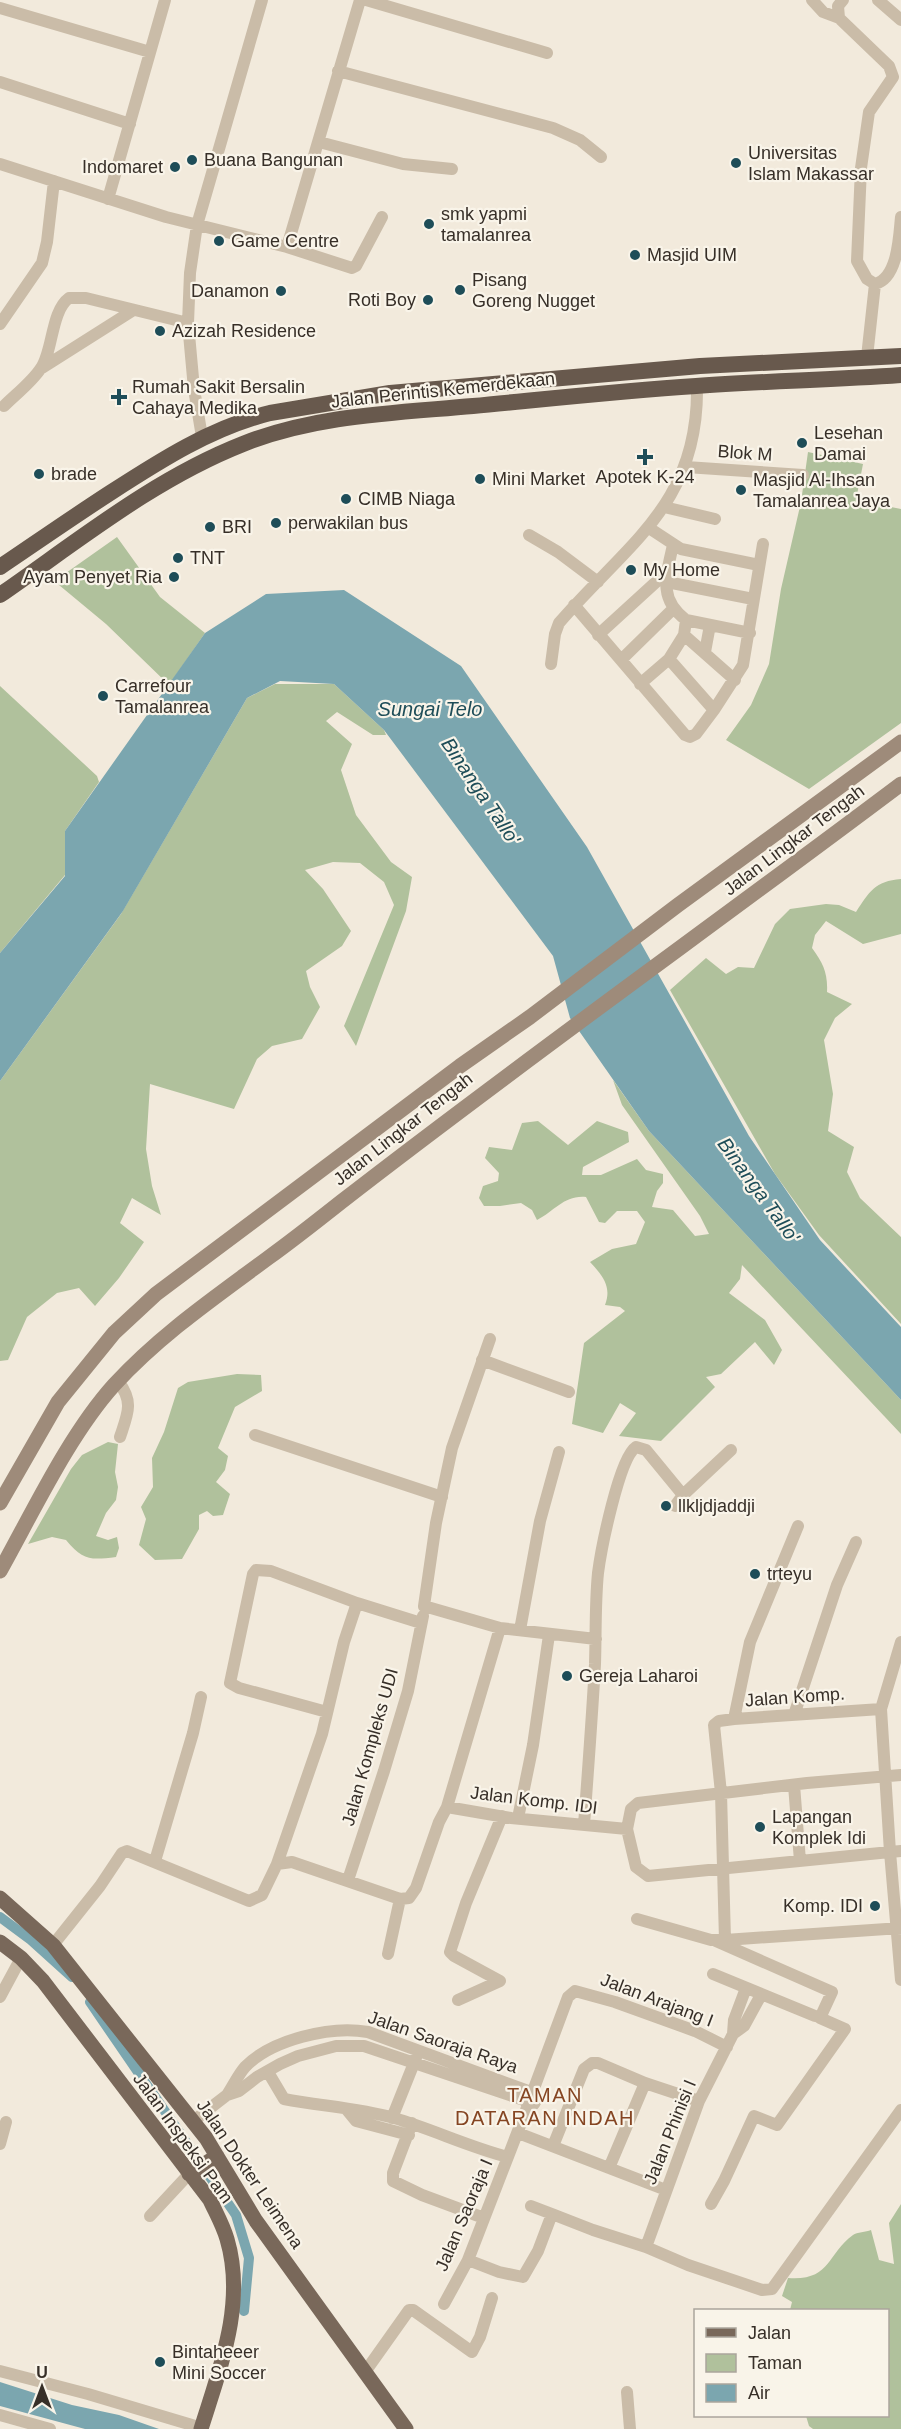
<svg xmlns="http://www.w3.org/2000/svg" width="901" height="2429" viewBox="0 0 901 2429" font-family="Helvetica,sans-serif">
<rect width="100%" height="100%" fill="#f2eadc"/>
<path fill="#b0c19c" d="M 808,452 L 863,464 L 856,500 L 901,509 L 901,723 L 809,789 L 726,740 L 751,705 L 769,664 L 781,589 L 801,502 Z
M 117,537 L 160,597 L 205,633 L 169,685 L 106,624 L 59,585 L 56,580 Z
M 275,684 L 334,684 L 384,730 L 386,735 L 373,735 L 337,712 L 326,721 L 352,744 L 341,770 L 356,815 L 391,862 L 412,877 L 406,911 L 356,1046 L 344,1026 L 394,905 L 384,882 L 360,863 L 333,862 L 305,870 L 323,889 L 351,931 L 342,946 L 306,971 L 310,987 L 320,1007 L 302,1039 L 272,1046 L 257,1059 L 234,1109 L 150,1084 L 146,1149 L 152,1186 L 161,1215 L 132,1198 L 120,1223 L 144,1242 L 119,1278 L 95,1306 L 79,1288 L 57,1293 L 27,1317 L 8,1360 L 0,1361 L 0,1081 L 121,914 L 247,698 Z
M 0,686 L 97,776 L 99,782 L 65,831 L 65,875 L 0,953 Z
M 901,879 L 901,934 L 863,944 L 826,921 L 815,935 L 812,948 C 823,963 828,973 827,992 L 852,1004 L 835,1018 L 824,1040 L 833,1094 L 828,1131 L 854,1147 L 847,1172 L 860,1198 L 901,1237 L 901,1324 L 819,1235 L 775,1174 L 670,990 L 706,958 L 726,974 L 738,967 L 754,968 L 775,924 L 790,909 L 826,904 L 839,905 L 856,912 C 869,892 875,881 901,879 Z
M 613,1080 L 649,1131 L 901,1400 L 901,1434 L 742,1265 L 740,1279 L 729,1293 L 765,1320 L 782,1350 L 774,1365 L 755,1342 L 721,1374 L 706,1377 L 715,1387 L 661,1441 L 619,1436 L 636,1413 L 620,1403 L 603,1433 L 572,1424 L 584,1343 L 625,1311 L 620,1307 L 605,1305 C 612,1287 603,1276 590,1262 L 612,1249 L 636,1244 L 645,1222 L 637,1211 L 617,1211 L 605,1223 L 599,1222 L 586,1197 C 564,1195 555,1211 537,1220 L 532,1210 L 521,1203 L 500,1206 L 484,1206 L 479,1198 L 483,1186 L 498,1181 L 499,1173 L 485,1158 L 489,1147 L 512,1150 L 522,1123 L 538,1121 L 568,1145 L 597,1121 L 628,1132 L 629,1142 L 583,1167 L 582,1175 L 601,1175 L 637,1159 L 646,1170 L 663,1174 L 663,1183 L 657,1191 L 652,1207 L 673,1210 L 695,1236 L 709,1234 L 700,1216 L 622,1105 Z
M 237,1374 L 261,1375 L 262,1391 L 235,1407 L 218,1448 L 228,1456 L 225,1470 L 216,1482 L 230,1494 L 223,1515 L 213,1516 L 207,1511 L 199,1515 L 199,1529 L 182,1559 L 155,1560 L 139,1545 L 146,1519 L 141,1507 L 153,1487 L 152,1458 L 164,1432 L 178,1388 L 188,1382 Z
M 108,1442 L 118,1444 L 115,1472 L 118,1487 L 116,1500 L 106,1513 L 96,1536 L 108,1540 L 117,1537 L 119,1548 L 116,1557 C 91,1560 83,1561 66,1540 L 52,1537 L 28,1544 L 71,1469 L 82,1455 Z
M 901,2204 L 901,2429 L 813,2429 L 809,2426 L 806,2416 L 888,2416 L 888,2310 L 790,2310 L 792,2302 L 782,2296 L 788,2278 C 831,2281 826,2255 853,2235 C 857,2232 866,2232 871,2230 L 879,2260 L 894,2264 L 889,2223 Z"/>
<path fill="#7ba6af" d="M 344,590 L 461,666 L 587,847 L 749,1136 L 820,1240 L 901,1327 L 901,1400 L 649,1131 L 570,1018 L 553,956 L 384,730 L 334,684 L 280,681 L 247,698 L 123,911 L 0,1081 L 0,953 L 65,876 L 65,831 L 205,633 L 266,594 Z
M 0,2382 L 72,2405 L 119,2415 L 159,2429 L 85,2429 L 0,2406 Z"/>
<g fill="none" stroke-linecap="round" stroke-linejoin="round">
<path stroke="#7ba6af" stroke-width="10" d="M 0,1917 L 31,1940 L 72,1977
M 90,2002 L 236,2215 L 249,2258 L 244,2311"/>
<path stroke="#cabca8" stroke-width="12" d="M 366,0 L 547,53
M 812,0 L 823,12 L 839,18 L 889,66 L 893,77
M 878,0 L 901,20
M 0,8 L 150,52
M 839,18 L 838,6 L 843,0
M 338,71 L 553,128 L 580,140 L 601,157
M 0,82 L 130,124
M 319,142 L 403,164 L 452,169
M 0,164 L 166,217 L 287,247 L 352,268 L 356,266 L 382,217
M 108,199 L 165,0
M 287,247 L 360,0
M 875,284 L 867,279 L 857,261 L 861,168 L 869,112 L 893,77
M 875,284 C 898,278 899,237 901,217
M 0,324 L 42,263 L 47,242 L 54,181
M 867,357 L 875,284
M 42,368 L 132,311
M 4,406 C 16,394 32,382 41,368 C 53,351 51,311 69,298 L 86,298 L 188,323
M 202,437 L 194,389 L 188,323 L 190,273 L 197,225 L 262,0
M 686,467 L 803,475
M 664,507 L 715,519
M 649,528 L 681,549 L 759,565
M 529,535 L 558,552 L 598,582
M 673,545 C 666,576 658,599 686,620 L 684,635 L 735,680
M 667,582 L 753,599
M 574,605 L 685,735 L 690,737 L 696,734 L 714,710 L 743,665 L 763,544
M 686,620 L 750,633
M 598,635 L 667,572
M 705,652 L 710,625
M 669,659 L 714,710
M 621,660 L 672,610
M 551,664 L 555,634 L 559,623 C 628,543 699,504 697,386
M 640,684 L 669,659 L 684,635
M 490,1339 L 452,1448 L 436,1523 L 424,1606 L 500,1628 L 596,1639
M 482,1360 L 569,1392
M 118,1381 C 134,1402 128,1413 120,1437
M 255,1435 L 442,1497
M 675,1506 L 683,1495 L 731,1450
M 520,1630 L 540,1521 L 559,1452
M 881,1709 L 901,1642
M 327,1712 L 239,1688 L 230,1683 L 253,1574 L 256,1570 L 271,1571 L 357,1603 L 421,1623
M 794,1715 L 837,1585 L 856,1542
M 734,1719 L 750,1642 L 798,1526
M 901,1775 L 807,1783 L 638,1803 L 631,1809 L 627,1829 L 636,1867 L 648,1876 L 890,1852 L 901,1980
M 794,1785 L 800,1861
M 447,1807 L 511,1818 L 627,1829
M 518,1818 L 533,1745 L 549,1635
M 584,1825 C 588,1771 592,1718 595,1664 C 596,1634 595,1603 598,1573 C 601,1550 619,1458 636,1447 L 646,1450 L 683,1495
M 901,1851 L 890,1852 L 881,1709 L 734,1719 L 719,1721 L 714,1725 L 721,1793 L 725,1940 L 901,1928
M 155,1861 L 193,1733 L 201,1697
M 277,1864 L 322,1734 L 344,1642 L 357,1603
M 348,1880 L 384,1771 L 408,1691 L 423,1616
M 637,1919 L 711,1940 L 724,1940
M 53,1945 L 100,1886 L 122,1853 L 127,1851 L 249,1901 L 262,1895 L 277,1864 L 292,1862 L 400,1899 L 409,1898 L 416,1888 L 439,1822 L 447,1807 L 500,1628
M 388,1954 L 400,1899
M 713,1974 L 815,2016
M 0,1997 L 21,1958
M 458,2000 L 500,1981 L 454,1956 L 450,1952 L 466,1903 L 502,1816
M 733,2034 L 744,2026 L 761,1995
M 268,2072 L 284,2099 C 321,2106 358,2108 394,2118 C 432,2129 469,2147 508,2157
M 533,2091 L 568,1997 L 575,1991 L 615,2002 L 695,2031 L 727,2047
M 227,2095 C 233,2086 238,2075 245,2067 C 271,2040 331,2025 368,2032 L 528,2091 L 533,2091 L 538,2097 L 534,2104 L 528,2105 L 524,2100 L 524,2094 L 528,2091
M 347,2110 L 356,2121 L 409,2135
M 392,2118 L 416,2058
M 192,2122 L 227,2095 L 239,2091 L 257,2077 L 280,2064 L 298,2056 L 336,2046 L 364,2046 L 524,2100
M 412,2123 L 393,2173 L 393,2181 L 422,2195 L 484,2218
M 518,2133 L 666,2190
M 0,2144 L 6,2122
M 553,2146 L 584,2069 L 592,2063 L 598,2063 L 645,2083 L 699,2101
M 609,2168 L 645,2083
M 711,2204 L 724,2181 L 754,2116 L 777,2125 L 845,2029 L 820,2018 L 832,1992 L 716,1941
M 531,2206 L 552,2214
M 150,2216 L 189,2174
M 646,2247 L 699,2101 L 733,2034 L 734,2020 L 746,1988
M 468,2260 L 499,2272 L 523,2277 L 538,2251 L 552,2214 L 593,2230 L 646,2247 L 688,2265 L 762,2290 L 772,2289 L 901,2110
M 444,2304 L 468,2260 L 528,2105
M 0,2371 L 88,2394 L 202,2428
M 365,2372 L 409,2310 L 413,2310 L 472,2352 L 480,2337 L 492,2298
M 627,2392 L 630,2429
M 0,2415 L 50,2429"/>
<path stroke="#9e8b7a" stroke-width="15" d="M 0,1503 L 58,1402 L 114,1333 L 156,1294 L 460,1066 L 530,1017 L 678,905 L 901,742
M 0,1571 C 33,1512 69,1435 114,1385 C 160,1335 214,1298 268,1258 C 293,1240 317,1221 341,1202 C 525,1059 715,924 901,784"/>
<path stroke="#79685a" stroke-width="15" d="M 0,1898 L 53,1945 L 206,2138 L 256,2221 L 406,2429
M 0,1942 L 21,1958 L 43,1981 L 210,2200 C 216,2213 223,2225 227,2239 C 246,2303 220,2368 201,2429
M 189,2174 L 217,2156"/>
<path stroke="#68594d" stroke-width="16" d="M 0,567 C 37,542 73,517 110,493 C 161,460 211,428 270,413 L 390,393 L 700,366 L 901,356
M 0,595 C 78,541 154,479 243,444 C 315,415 396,413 473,406 C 547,399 621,391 696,386 C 764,381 833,380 901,375"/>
</g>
<g fill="#1e4d58" stroke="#f9f4e9" stroke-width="2">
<circle cx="192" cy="160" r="6"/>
<circle cx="736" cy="163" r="6"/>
<circle cx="175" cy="167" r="6"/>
<circle cx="429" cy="224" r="6"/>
<circle cx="219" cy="241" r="6"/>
<circle cx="635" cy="255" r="6"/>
<circle cx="460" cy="290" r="6"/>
<circle cx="281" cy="291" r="6"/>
<circle cx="428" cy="300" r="6"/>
<circle cx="160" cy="331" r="6"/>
<path d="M116 388h6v6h6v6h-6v6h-6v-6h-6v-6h6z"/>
<circle cx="802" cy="443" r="6"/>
<path d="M642 448h6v6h6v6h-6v6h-6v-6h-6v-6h6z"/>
<circle cx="39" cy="474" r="6"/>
<circle cx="480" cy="479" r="6"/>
<circle cx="741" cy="490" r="6"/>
<circle cx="346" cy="499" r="6"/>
<circle cx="276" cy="523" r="6"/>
<circle cx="210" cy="527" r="6"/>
<circle cx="178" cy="558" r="6"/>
<circle cx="631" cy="570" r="6"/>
<circle cx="174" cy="577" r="6"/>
<circle cx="103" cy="696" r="6"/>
<circle cx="666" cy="1506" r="6"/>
<circle cx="755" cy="1574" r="6"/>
<circle cx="567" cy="1676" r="6"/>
<circle cx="760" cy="1827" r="6"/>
<circle cx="875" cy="1906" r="6"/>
<circle cx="160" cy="2362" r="6"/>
</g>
<g text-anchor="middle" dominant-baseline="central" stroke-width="4.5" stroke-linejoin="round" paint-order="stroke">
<g font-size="18" fill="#372f28" stroke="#f9f4e9" text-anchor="start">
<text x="748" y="153">Universitas<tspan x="748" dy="21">Islam Makassar</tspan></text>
<text x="204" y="160">Buana Bangunan</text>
<text x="163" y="167" text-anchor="end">Indomaret</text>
<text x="441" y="214">smk yapmi<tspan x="441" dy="21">tamalanrea</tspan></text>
<text x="231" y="241">Game Centre</text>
<text x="647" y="255">Masjid UIM</text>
<text x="472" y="280">Pisang<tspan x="472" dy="21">Goreng Nugget</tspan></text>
<text x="269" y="291" text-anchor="end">Danamon</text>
<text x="416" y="300" text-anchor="end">Roti Boy</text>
<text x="172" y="331">Azizah Residence</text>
<text x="132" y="387">Rumah Sakit Bersalin<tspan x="132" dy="21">Cahaya Medika</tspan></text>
<text x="814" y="433">Lesehan<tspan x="814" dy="21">Damai</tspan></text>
<text x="51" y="474">brade</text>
<text x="645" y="477" text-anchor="middle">Apotek K-24</text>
<text x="492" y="479">Mini Market</text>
<text x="753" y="480">Masjid Al-Ihsan<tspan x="753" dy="21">Tamalanrea Jaya</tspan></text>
<text x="358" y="499">CIMB Niaga</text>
<text x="288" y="523">perwakilan bus</text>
<text x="222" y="527">BRI</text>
<text x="190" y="558">TNT</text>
<text x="643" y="570">My Home</text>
<text x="162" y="577" text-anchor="end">Ayam Penyet Ria</text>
<text x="115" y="686">Carrefour<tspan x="115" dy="21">Tamalanrea</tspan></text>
<text x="678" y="1506">llkljdjaddji</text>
<text x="767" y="1574">trteyu</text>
<text x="579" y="1676">Gereja Laharoi</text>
<text x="772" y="1817">Lapangan<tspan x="772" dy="21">Komplek Idi</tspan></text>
<text x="863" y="1906" text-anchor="end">Komp. IDI</text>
<text x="172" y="2352">Bintaheeer<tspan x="172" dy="21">Mini Soccer</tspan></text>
</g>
<g font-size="18" fill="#372f28" stroke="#f9f4e9">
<text transform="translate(443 390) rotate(-6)">Jalan Perintis Kemerdekaan</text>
<text transform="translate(745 453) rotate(4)">Blok M</text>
<text transform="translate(794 840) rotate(-37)">Jalan Lingkar Tengah</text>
<text transform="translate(403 1129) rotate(-38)">Jalan Lingkar Tengah</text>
<text transform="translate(795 1697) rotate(-4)">Jalan Komp.</text>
<text transform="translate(370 1747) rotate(-74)">Jalan Kompleks UDI</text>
<text transform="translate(534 1800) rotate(7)">Jalan Komp. IDI</text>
<text transform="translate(657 2000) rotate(21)">Jalan Arajang I</text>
<text transform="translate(443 2042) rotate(19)">Jalan Saoraja Raya</text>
<text transform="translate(670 2132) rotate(-68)">Jalan Phinisi I</text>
<text transform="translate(183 2138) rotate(54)">Jalan Inspeksi Pam</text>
<text transform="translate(250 2174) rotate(56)">Jalan Dokter Leimena</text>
<text transform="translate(464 2215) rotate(-67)">Jalan Saoraja I</text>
</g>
<g font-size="20" font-style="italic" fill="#1e4d58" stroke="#f9f4e9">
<text x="430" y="709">Sungai Telo</text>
<text transform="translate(481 791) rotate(56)">Binanga Tallo'</text>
<text transform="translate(759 1190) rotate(54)">Binanga Tallo'</text>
</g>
<g font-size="20" letter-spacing="1.5" fill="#854522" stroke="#f9f4e9">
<text x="545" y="2095">TAMAN<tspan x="545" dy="23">DATARAN INDAH</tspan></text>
</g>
</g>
<rect x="694" y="2309" width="195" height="108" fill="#f9f4e9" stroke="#aba59c" stroke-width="1.5"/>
<rect x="706" y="2328" width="30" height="9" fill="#79685a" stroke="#aba59c" stroke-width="1.5"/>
<text x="748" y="2339" font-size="18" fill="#372f28">Jalan</text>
<rect x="706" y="2354" width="30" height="18" fill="#b0c19c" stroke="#aba59c" stroke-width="1.5"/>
<text x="748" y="2369" font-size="18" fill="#372f28">Taman</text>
<rect x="706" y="2384" width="30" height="18" fill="#7ba6af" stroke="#aba59c" stroke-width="1.5"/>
<text x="748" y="2399" font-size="18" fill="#372f28">Air</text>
<g transform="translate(42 2387)" stroke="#f9f4e9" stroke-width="4.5" paint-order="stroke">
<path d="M0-4.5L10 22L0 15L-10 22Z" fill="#372f28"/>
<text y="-9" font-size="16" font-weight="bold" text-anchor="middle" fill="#372f28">U</text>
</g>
</svg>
